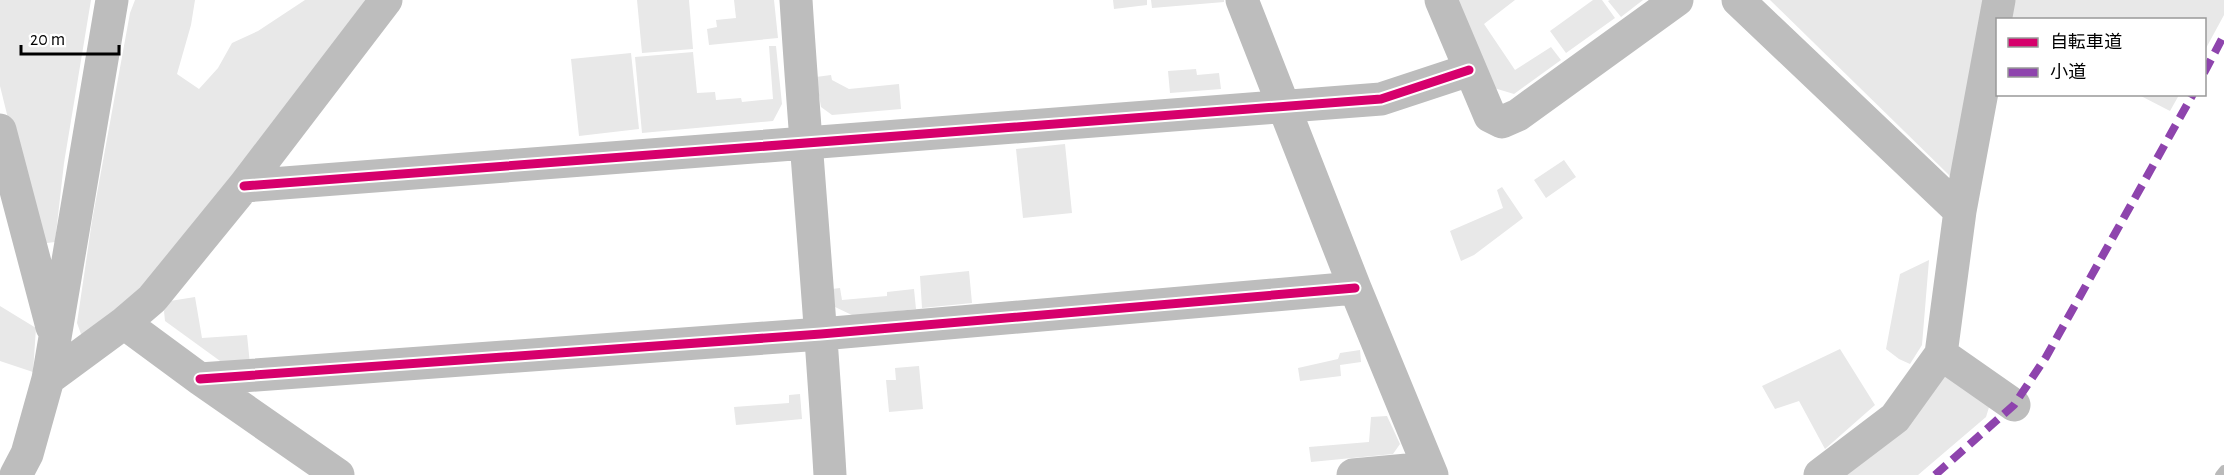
<svg xmlns="http://www.w3.org/2000/svg" width="2224" height="475" viewBox="0 0 2224 475" font-family="'Alegreya Sans','Noto Sans JP',sans-serif">
<rect width="100%" height="100%" fill="#fff"/>
<path fill="#e8e8e8" d="M 0,0 L 91,0 L 64,163 L 55,242 L 39,244 L 0,86 Z
M 135,0 L 195,0 L 191,25 L 177,74 L 199,89 L 218,68 L 232,43 L 258,31 L 305,0 L 375,0 L 136,298 L 98,332 L 81,334 L 77,323 L 92,221 L 130,13 Z
M 637,0 L 689,0 L 693,49 L 642,53 Z
M 734,0 L 774,0 L 778,38 L 709,45 L 707,29 L 717,27 L 716,20 L 736,18 Z
M 1113,0 L 1147,0 L 1147,5 L 1114,9 Z
M 1151,0 L 1224,0 L 1224,2 L 1152,8 Z
M 1456,0 L 1515,0 L 1484,24 L 1515,70 L 1551,47 L 1561,60 L 1514,94 L 1494,88 Z
M 1593,0 L 1602,0 L 1615,18 L 1566,53 L 1550,31 Z
M 1610,0 L 1643,0 L 1621,17 L 1608,1 Z
M 1770,0 L 1988,0 L 1950,176 Z
M 2012,0 L 2224,0 L 2224,15 L 2205,50 L 2204,20 L 2011,20 Z
M 769,46 L 776,46 L 782,104 L 773,121 L 642,133 L 635,57 L 693,52 L 697,93 L 715,92 L 716,100 L 741,98 L 742,102 L 773,99 Z
M 631,53 L 639,129 L 579,136 L 571,59 Z
M 1196,69 L 1197,75 L 1219,73 L 1221,89 L 1170,93 L 1168,71 Z
M 831,75 L 832,80 L 849,89 L 899,84 L 901,109 L 832,115 L 821,107 L 816,77 Z
M 2139,95 L 2179,95 L 2170,111 Z
M 1065,144 L 1072,213 L 1023,218 L 1016,149 Z
M 1564,160 L 1576,177 L 1546,198 L 1534,180 Z
M 1502,187 L 1523,218 L 1474,255 L 1461,261 L 1450,231 L 1503,208 L 1497,190 Z
M 1929,260 L 1922,345 L 1910,364 L 1899,359 L 1886,349 L 1900,274 Z
M 969,271 L 972,303 L 922,308 L 920,276 Z
M 840,288 L 842,300 L 887,296 L 887,292 L 914,289 L 916,309 L 854,316 L 833,306 L 832,289 Z
M 195,297 L 202,338 L 247,335 L 250,364 L 227,366 L 165,321 L 164,311 L 170,301 Z
M 0,306 L 36,328 L 33,372 L 0,361 Z
M 1840,349 L 1875,405 L 1825,449 L 1799,401 L 1775,409 L 1762,386 Z
M 1360,350 L 1361,362 L 1340,365 L 1341,376 L 1300,381 L 1298,368 L 1338,359 L 1340,353 Z
M 919,366 L 923,409 L 889,412 L 886,380 L 896,380 L 895,368 Z
M 1943,372 L 1990,404 L 1986,417 L 1918,475 L 1844,475 Z
M 800,394 L 802,419 L 736,425 L 734,407 L 789,403 L 789,395 Z
M 1387,416 L 1400,444 L 1393,454 L 1311,462 L 1309,447 L 1369,442 L 1371,417 Z"/>
<g fill="none" stroke-linecap="round" stroke-linejoin="round">
<path stroke="#bababa" stroke-width="10" d="M 2220,475 L 2224,470"/>
<path stroke="#bdbdbd" stroke-width="33" d="M 796,0 C 806,158 821,316 830,475
M 1242,0 L 1355,288 L 1432,475
M 1441,0 L 1490,116 L 1502,122 L 1518,115 L 1677,0
M 1738,0 L 1960,211
M 0,130 L 52,327
M 244,186 L 1381,99 L 1469,70
M 124,323 L 200,379 L 338,475
M 1941,354 L 2014,405
M 48,379 L 124,323 L 152,299 L 244,186 L 386,0
M 200,379 L 821,334 L 1355,288
M 16,475 L 27,454 L 48,379 L 112,0
M 1353,475 L 1429,468
M 1820,475 L 1895,418 L 1941,354 L 1960,211 L 1999,0"/>
<path stroke="#8e44ad" stroke-width="8" stroke-dasharray="15 8" stroke-linecap="butt" d="M 2204,73 L 2224,35
M 1935,475 L 2014,405 L 2046,357 L 2193,94"/>
<defs>
<path id="cycleway" d="M 244,186 L 1381,99 L 1469,70
M 200,379 L 821,334 L 1355,288"/>
</defs>
<use href="#cycleway" stroke="#fff" stroke-width="13"/>
<use href="#cycleway" stroke="#d6006c" stroke-width="9"/>
</g>
<rect x="1996" y="18" width="210" height="78" fill="#ffffff" stroke="#999999" stroke-width="1.5"/>
<rect x="2008" y="38" width="30" height="9" fill="#d6006c" stroke="#999999" stroke-width="1.5"/>
<text x="2050" y="48" font-size="18" fill="#000000">自転車道</text>
<rect x="2008" y="68" width="30" height="9" fill="#8e44ad" stroke="#999999" stroke-width="1.5"/>
<text x="2050" y="78" font-size="18" fill="#000000">小道</text>
<path d="M21 45v9h98v-9" fill="none" stroke="#000000" stroke-width="3"/>
<text x="30" y="45" font-size="18" fill="#000000" stroke="#ffffff" stroke-width="4.5" paint-order="stroke">20 m</text>
</svg>
